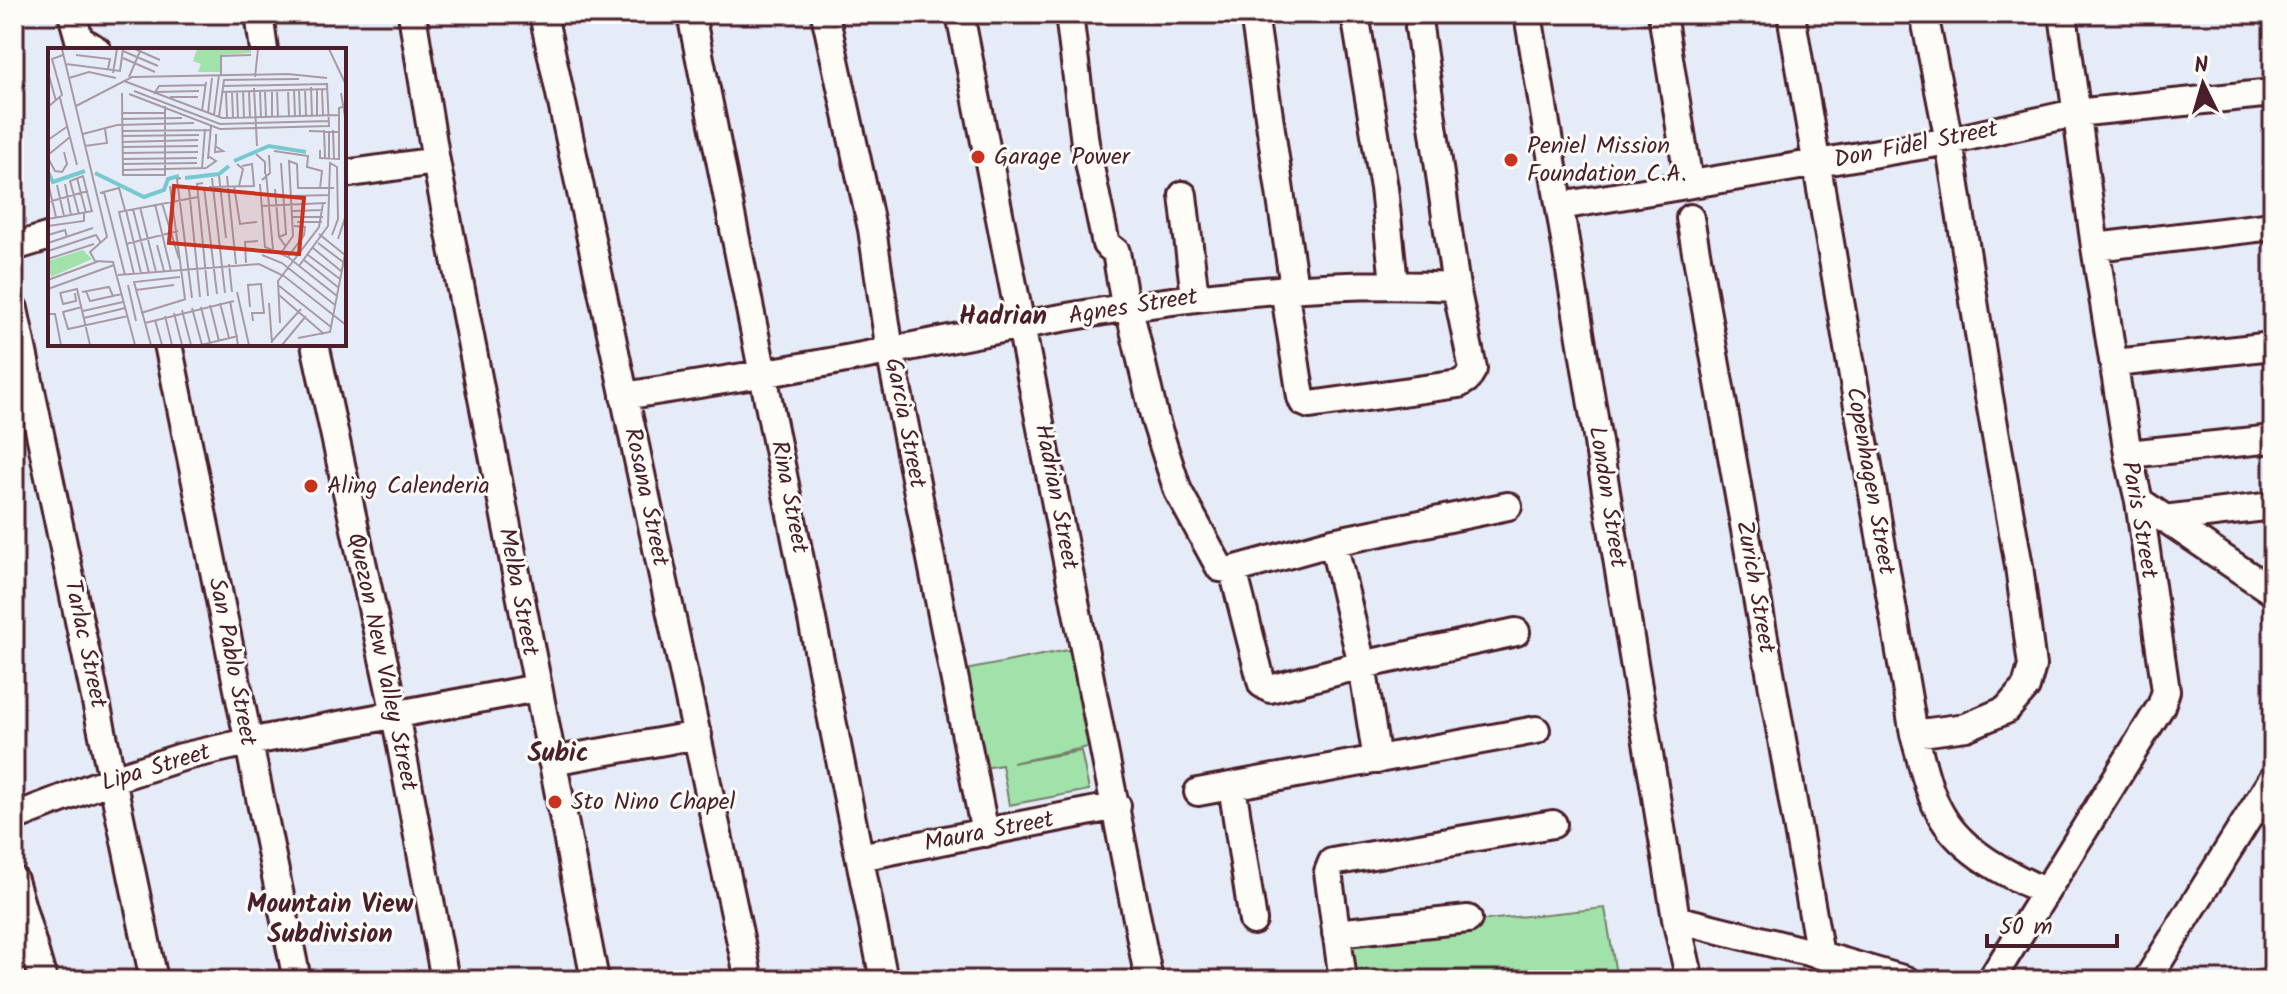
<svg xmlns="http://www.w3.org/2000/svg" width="2287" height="994" viewBox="0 0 2287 994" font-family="Kalam,sans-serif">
<rect width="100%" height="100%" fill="#e6ecf7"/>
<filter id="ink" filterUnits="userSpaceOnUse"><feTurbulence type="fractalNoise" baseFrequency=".0125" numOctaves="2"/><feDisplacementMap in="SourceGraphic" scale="16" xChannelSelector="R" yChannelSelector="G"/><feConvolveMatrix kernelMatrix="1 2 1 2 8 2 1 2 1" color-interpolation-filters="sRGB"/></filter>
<g filter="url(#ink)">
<path fill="#a1e1aa" stroke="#76806a" stroke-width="2" d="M 1073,649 L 1093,746 L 1012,763 L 1081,751 L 1089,790 L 1009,805 L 1002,765 L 984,768 L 965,670 Z
M 1605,908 L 1617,980 L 1355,980 L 1349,934 Z"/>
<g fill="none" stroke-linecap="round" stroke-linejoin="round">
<defs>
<path id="minor" d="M 72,14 L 79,39 L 97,50
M 412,14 L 436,161 L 595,980
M 543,14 L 749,980
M 691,14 L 884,980
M 825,14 L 872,229 L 890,351 L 985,833
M 960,14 L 1149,980
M 1069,14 L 1085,143 L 1106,244 L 1116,252 L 1124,299 L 1129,308 L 1155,420 L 1178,491 L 1220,568 L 1233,570 L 1333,542 L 1508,506
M 1254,14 L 1294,287
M 1355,14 L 1384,188 L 1394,283
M 1528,14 L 1676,919 L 1690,980
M 1662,14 L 1689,183
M 1791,14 L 1914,734 C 1922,762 1928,794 1943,818 C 1964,853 2008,875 2044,891
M 260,21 L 264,50
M 344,174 L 436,161
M 1183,195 L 1195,297
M 1560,206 L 1949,141 L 2075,113 L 2273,93
M 1690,218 L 1820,955
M 14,247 L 50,236
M 2095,247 L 2273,226
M 1284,288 L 1301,397 L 1303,402 L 1310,405 L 1459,384 L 1467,379 L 1473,369 L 1456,287 L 1419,27
M 14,309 L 154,980
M 168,344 L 297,980
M 315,344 L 395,714 L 445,980
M 2115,363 L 2273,346
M 624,396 C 714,382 803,368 893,350 C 1079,313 1266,277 1456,287
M 2128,454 L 2273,439
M 2139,501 L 2273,592
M 2164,519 L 2273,506
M 1333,542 L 1362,665 L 1377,760
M 1233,570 L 1262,684 L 1270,689 L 1362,665 L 1516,632
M 1914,734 L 1966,727 L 2006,710 L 2026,687 L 2032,666 L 2019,566 L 1988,391 L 1949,141 L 1924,14
M 552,761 L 698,735
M 1232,786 L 1253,921
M 1198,792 L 1536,730
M 14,817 L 113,779 L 182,757 L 248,742 L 537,688
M 860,857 L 1117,806
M 14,880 L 43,980
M 1676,919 L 1820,955 L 1906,980
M 1336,933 L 1468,919
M 1343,980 L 1328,872 L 1332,862 L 1553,824
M 1991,980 L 2161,706 L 2166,691 L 2139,501 L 2128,454 L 2095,247 L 2063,14
M 2147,980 L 2273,778"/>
</defs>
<use href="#minor" stroke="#4a1f2b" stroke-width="32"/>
<use href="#minor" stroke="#fdfcf7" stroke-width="26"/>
</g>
</g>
<g fill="#c8321e" stroke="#fdfcf7" stroke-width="3">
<circle cx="978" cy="157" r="8"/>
<circle cx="1511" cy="160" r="8"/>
<circle cx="311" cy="486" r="8"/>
<circle cx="555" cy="802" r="8"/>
</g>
<g text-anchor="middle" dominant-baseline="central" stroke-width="6" stroke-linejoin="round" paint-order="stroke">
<g font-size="24" fill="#4a1f2b" stroke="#fdfcf7">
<text transform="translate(1916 145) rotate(-11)">Don Fidel Street</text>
<text transform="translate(1133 307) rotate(-9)">Agnes Street</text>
<text transform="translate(905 423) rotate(79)">Garcia Street</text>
<text transform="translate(1870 481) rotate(80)">Copenhagen Street</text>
<text transform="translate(646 497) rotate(78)">Rosana Street</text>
<text transform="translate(789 497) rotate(79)">Rina Street</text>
<text transform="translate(1056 497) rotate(79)">Hadrian Street</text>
<text transform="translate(1607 497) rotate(81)">London Street</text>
<text transform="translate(2139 520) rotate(80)">Paris Street</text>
<text transform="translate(1755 587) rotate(80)">Zurich Street</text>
<text transform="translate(518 592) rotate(79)">Melba Street</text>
<text transform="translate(85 644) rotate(78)">Tarlac Street</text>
<text transform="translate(232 662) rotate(79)">San Pablo Street</text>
<text transform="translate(382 662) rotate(78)">Quezon New Valley Street</text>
<text transform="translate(156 768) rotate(-17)">Lipa Street</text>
<text transform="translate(989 832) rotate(-11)">Maura Street</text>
</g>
<g font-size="24" fill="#4a1f2b" stroke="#fdfcf7" text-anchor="start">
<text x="1527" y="146">Peniel Mission<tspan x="1527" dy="28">Foundation C.A.</tspan></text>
<text x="994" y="157">Garage Power</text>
<text x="327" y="486">Aling Calenderia</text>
<text x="571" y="802">Sto Nino Chapel</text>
</g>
<g font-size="26" font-weight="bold" fill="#4a1f2b" stroke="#fdfcf7">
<text x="1003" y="317">Hadrian</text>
<text x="558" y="754">Subic</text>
<text x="330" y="905">Mountain View<tspan x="330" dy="30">Subdivision</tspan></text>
</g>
</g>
<g transform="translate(48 48)">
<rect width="298" height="298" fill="#e6ecf7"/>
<path d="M 149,1 L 203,1 L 203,5 L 172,7 L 172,24 L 150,24 L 153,16 L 145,13 ZM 35,202 L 44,211 L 3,229 L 0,213 Z" fill="#a1e1aa"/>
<path fill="none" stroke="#78c9cf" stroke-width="4" d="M 186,113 L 221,98 L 258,104M 0,124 L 5,134 L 37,123M 47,125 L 96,149 L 116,142 L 120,131 L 131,128M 137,130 L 171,126 L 181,118"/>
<path fill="none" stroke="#a89aa5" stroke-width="2" d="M 14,1 L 59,189 L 42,204 L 47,213 L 65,214 L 87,297M 87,1 L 112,12M 281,1 L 298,37M 75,3 L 110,18M 28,7 L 62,11 L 60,21M 75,10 L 107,24M 18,16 L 72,23 L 75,1M 0,24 L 8,53M 65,25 L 69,1M 173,27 L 173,8 L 203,7M 81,29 L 93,1M 207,29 L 210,1M 21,30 L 41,24 L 68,30M 76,33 L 174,70 L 291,67M 263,39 L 264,68M 206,40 L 209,98M 257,41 L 258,68M 269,41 L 269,68M 274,41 L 275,67M 224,42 L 224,69M 229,42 L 230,69M 240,42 L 241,68M 246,42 L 247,68M 251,42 L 252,68M 86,43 L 172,76 L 281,73M 195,43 L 196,70M 201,43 L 202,70M 212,43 L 213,70M 217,43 L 218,69M 107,44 L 151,43M 174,44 L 280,41M 178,44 L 179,70M 184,44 L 185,70M 189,44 L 190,70M 74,45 L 75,127 L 117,127 L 117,58M 293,45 L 298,74M 81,46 L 172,81 L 281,78 L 279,36 L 175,38M 106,46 L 111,38 L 158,37M 122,49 L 150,49M 12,50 L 29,117M 28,58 L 84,29 L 240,26 L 279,30M 0,59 L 14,47 L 4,11 L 15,7M 154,63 L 158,34M 73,65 L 116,65M 160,65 L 164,30M 166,67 L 171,27M 171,69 L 176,32 L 251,31M 73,71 L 134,70M 276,82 L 277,110M 285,82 L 286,110M 74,83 L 163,82M 261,83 L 291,84 L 291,111 L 272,110 L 272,102M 281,83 L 281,111M 35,86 L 69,77 L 146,75M 291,87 L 291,60 L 297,58M 74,88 L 151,87M 0,92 L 20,78M 74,94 L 150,92M 37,98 L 59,95 L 57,81M 167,98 L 175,103 L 167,104 L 167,103 L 168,93 L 168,86M 74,99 L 150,98M 226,103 L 260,108 L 259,119 L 274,123 L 272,140M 74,105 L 150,104M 208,106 L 217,114 L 217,126M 0,107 L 22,89M 0,110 L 7,123 L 14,124 L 19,116 L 16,104M 74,111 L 149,110M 160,111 L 163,78M 74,116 L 149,115M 189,116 L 195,121 L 191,138M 154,120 L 157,81M 75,122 L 158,120 L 168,113 L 160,108M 218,126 L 221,157M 171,128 L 178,190M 179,128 L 188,216M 29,130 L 38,165M 133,130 L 129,131 L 144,250M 164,130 L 177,245M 214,132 L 222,125 L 221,107M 155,135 L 149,136 L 160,248M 17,136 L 23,167M 212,136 L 217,200M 9,137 L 16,168M 122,138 L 137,251M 186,138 L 192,176 L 209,174M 1,139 L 8,169M 156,139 L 169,246M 161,139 L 206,138 L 204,116 L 194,118M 249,140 L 286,140M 141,141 L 152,249M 227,141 L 231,189 L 238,199M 56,144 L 77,227M 52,145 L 71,140 L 77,162M 243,148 L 282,147M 0,154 L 40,143M 114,155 L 131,211M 107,156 L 123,223M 213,158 L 278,155M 92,159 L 108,224M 221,159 L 225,201M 85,161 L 101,225M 78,162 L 93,225M 244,163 L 275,162M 31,166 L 22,133 L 35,128 L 44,164M 244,169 L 275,169M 0,171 L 45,163M 249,174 L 274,174M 0,178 L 36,173 L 36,165M 271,186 L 297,207M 0,187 L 17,182 L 19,189M 231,189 L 238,186 L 233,115M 290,191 L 298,167M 0,195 L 45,180M 270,195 L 295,214M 78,196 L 130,183M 109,197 L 116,223M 217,199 L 240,209 L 289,248M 265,200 L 293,223M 0,203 L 48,187 L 53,195M 233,205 L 245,188 L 241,113 L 249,116 L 250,140M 214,207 L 234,215 L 287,257M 260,207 L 292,231M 240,209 L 256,187 L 257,179 L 246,178M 0,211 L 46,196M 256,212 L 291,240M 198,215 L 197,194 L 210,193M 181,216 L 184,244M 251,218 L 280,178 L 282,115 L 289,119 L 290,171 L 284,187M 86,226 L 71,164 L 150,149M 70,227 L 211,216 L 236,228 L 298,277M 0,232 L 51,213M 80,237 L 88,273M 230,237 L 283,279M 0,241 L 66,217M 88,242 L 126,237M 38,243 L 42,253 L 74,246M 12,244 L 15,256 L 28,253 L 27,245M 34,244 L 61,239 L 65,248M 189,244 L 201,297M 12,245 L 29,241 L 42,297M 231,247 L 276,286M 182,253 L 190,297M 172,255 L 181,290M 221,255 L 224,295M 162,257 L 171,293M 34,259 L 15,264 L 20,281 L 80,268M 153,259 L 162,295M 202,259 L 200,237 L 213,236 L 216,265 L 204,265 L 205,273M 144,260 L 154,297M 134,262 L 143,297M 35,263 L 75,254M 93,265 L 138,251M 126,265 L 134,297M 0,266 L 7,266 L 13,297M 117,268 L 124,297M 36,270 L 77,260M 107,272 L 114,297M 97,275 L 186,253M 232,275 L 230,233 L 271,179 L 275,155M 250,290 L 282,284 L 298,201M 224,293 L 253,261M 103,297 L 86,234 L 132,229M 153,297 L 190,288M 234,297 L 258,268"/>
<path fill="#c8321e" fill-opacity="0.15" stroke="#c8321e" stroke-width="4" d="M 126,138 L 256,150 L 251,206 L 121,195 Z"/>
<rect width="298" height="298" fill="none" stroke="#4a1f2b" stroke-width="4"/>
</g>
<rect width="2287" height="994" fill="none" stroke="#fdfcf7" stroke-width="48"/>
<rect x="24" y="24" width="2239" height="946" fill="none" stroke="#4a1f2b" stroke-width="3" filter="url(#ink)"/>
<g transform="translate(2203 84) rotate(355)" stroke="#fdfcf7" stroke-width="6" paint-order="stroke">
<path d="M0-6L14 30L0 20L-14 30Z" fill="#4a1f2b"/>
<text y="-12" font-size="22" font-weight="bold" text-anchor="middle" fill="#4a1f2b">N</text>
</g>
<path d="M1987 934v12h130v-12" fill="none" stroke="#4a1f2b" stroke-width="4"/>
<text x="1999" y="934" font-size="24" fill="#4a1f2b" stroke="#fdfcf7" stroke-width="6" paint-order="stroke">50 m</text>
</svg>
